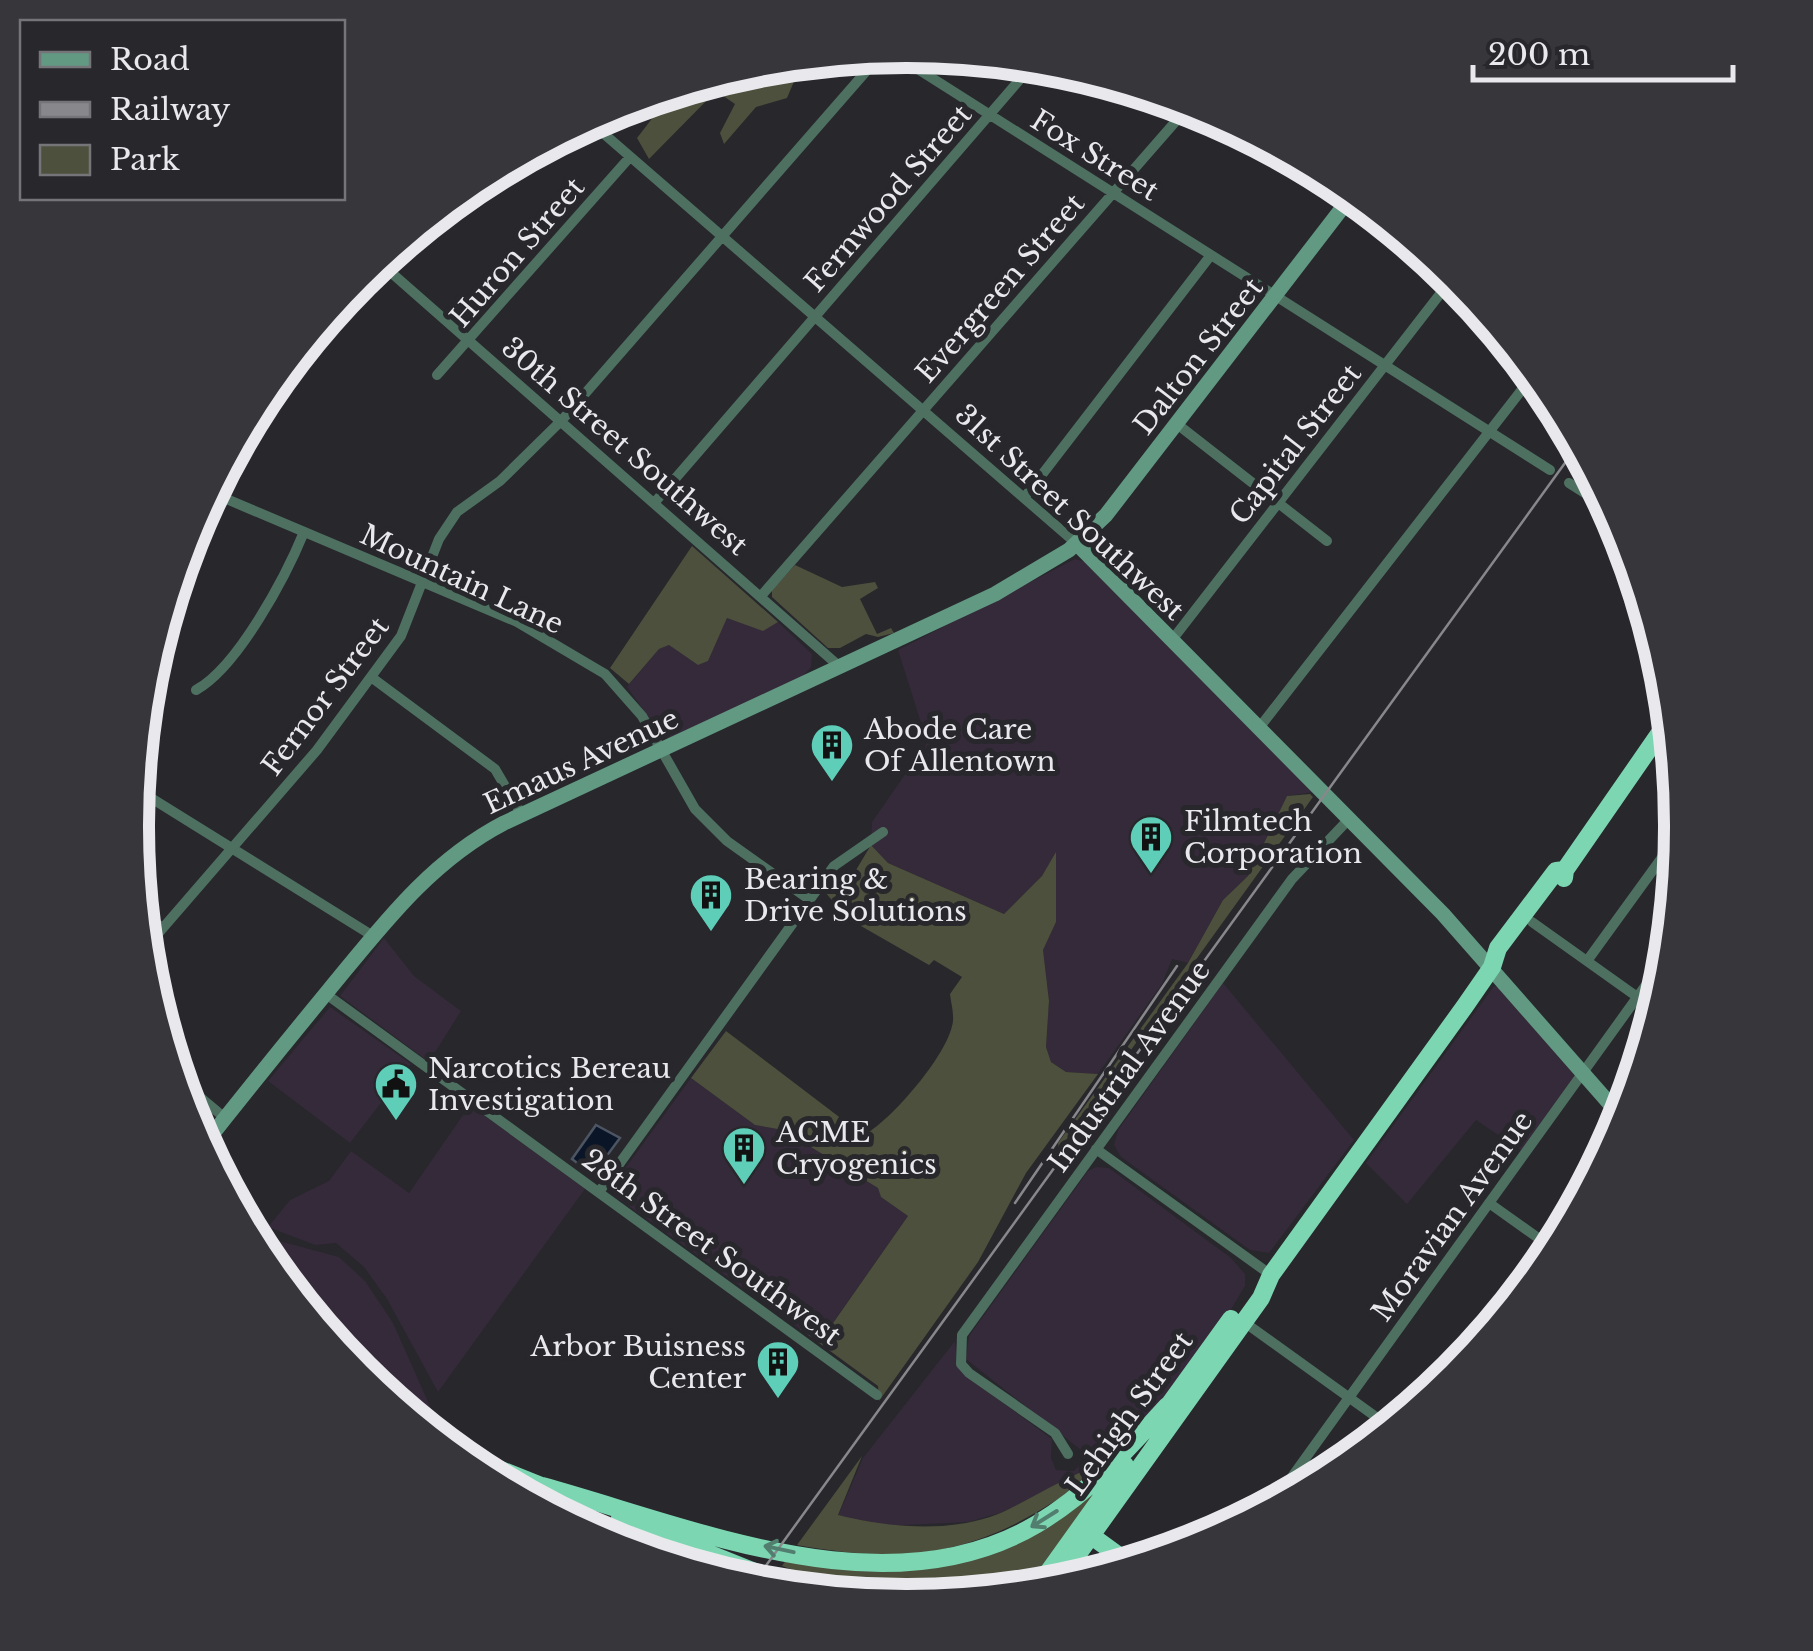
<svg xmlns="http://www.w3.org/2000/svg" width="1813" height="1651" font-family="'Libre Baskerville',serif">
<style>
.commercial{fill:#352a39}
.green{fill:#4d503c}
.water{fill:#0a1528;stroke:#4d5563;stroke-width:2.5}
.lines{fill:none;stroke-linecap:round;stroke-linejoin:round}
.street{stroke:#4e7061;stroke-width:10}
.secondary{stroke:#619982;stroke-width:15}
.highway{stroke:#7cd6b2;stroke-width:18}
.rail{stroke:#88888c;stroke-width:2.5}
.oneway{stroke:#527e6f}
.labels{text-anchor:middle;stroke-width:10;stroke-linejoin:round;paint-order:stroke}
.street-label{font-size:28px;fill:#e9e9ed;stroke:#27272c}
.poi-label{font-size:28px;fill:#e9e9ed;stroke:#27272c;text-anchor:start}
.rim{fill:none;stroke:#e9e9ed;stroke-width:12}
</style>
<rect width="100%" height="100%" fill="#27272c"/>
<path class="commercial" d="M 1075,559 L 1086,562 L 1313,792 L 1287,796 L 1248,876 L 1223,900 L 1188,963 L 1172,959 L 1162,984 L 1098,1074 L 1066,1072 L 1051,1062 L 1046,1047 L 1049,1001 L 1043,950 L 1056,922 L 1056,855 L 1042,876 L 1004,914 L 888,863 L 871,845 L 872,822 L 906,773 L 920,762 L 927,742 L 898,650 Z
M 727,618 L 763,630 L 778,622 L 812,654 L 811,667 L 802,677 L 670,738 L 663,737 L 627,687 L 659,649 L 669,645 L 698,665 L 708,661 Z
M 384,938 L 414,976 L 461,1011 L 429,1062 L 340,996 Z
M 1223,983 L 1354,1140 L 1269,1253 L 1250,1250 L 1121,1157 L 1114,1145 L 1118,1130 Z
M 1494,986 L 1499,987 L 1576,1077 L 1522,1151 L 1476,1120 L 1407,1204 L 1366,1163 Z
M 330,1007 L 411,1064 L 350,1143 L 268,1081 Z
M 691,1078 L 755,1125 L 783,1130 L 878,1188 L 881,1197 L 908,1216 L 823,1337 L 813,1329 L 800,1329 L 615,1196 L 618,1178 Z
M 470,1105 L 585,1189 L 438,1392 L 387,1299 L 364,1267 L 336,1243 L 315,1245 L 268,1227 L 290,1200 L 329,1181 L 351,1151 L 409,1193 Z
M 1096,1167 L 1109,1168 L 1231,1258 L 1245,1274 L 1245,1286 L 1230,1311 L 1164,1400 L 1110,1462 L 1000,1513 L 968,1522 L 882,1526 L 838,1516 L 863,1458 L 955,1341 L 957,1364 L 969,1378 L 1052,1439 L 1051,1458 L 1056,1470 L 1074,1471 L 1083,1461 L 1100,1455 L 1092,1448 L 1081,1450 L 966,1359 L 969,1336 L 1088,1171 Z
M 249,1233 L 339,1257 L 365,1281 L 393,1323 L 433,1413 L 427,1426 L 358,1373 L 261,1256 Z"/>
<path class="green" d="M 803,60 L 787,98 L 756,107 L 724,144 L 720,133 L 735,104 L 716,91 L 649,159 L 637,138 L 674,90 L 756,65 Z
M 692,546 L 778,622 L 763,631 L 727,618 L 708,661 L 698,665 L 669,645 L 659,649 L 629,684 L 610,668 Z
M 795,565 L 842,587 L 875,582 L 878,588 L 860,599 L 877,634 L 891,628 L 894,633 L 878,637 L 866,634 L 840,648 L 828,648 L 772,597 L 772,590 Z
M 1310,794 L 1313,797 L 1059,1150 L 1058,1143 L 1188,963 L 1223,900 L 1248,876 L 1287,796 Z
M 871,845 L 888,863 L 1004,914 L 1042,876 L 1056,852 L 1056,922 L 1043,950 L 1049,1001 L 1046,1047 L 1051,1062 L 1066,1072 L 1098,1074 L 1026,1173 L 978,1262 L 879,1401 L 878,1386 L 800,1329 L 813,1329 L 824,1336 L 908,1216 L 881,1197 L 878,1188 L 783,1130 L 755,1125 L 691,1078 L 726,1031 L 855,1129 L 869,1132 C 895,1115 945,1057 952,1026 C 955,1017 951,1003 950,994 L 962,977 L 934,960 L 929,965 L 847,918 L 825,892 L 832,881 L 853,875 Z
M 862,1456 L 838,1515 C 890,1528 955,1534 1005,1511 C 1039,1495 1074,1471 1110,1462 C 1001,1545 934,1570 797,1545 Z
M 1102,1482 L 1030,1589 L 906,1601 L 866,1597 L 782,1566 L 788,1557 L 883,1571 L 946,1563 Z"/>
<path class="water" d="M 596,1125 L 620,1138 L 597,1169 L 589,1172 L 572,1159 Z"/>
<g class="lines">
<path class="street" d="M 891,52 L 1550,470
M 588,120 L 1077,544
M 1244,131 L 1350,198
M 378,261 L 840,667
M 338,302 L 378,261
M 437,375 L 630,157
M 1177,424 L 1327,541
M 1569,483 L 1613,511
M 210,492 L 517,622 L 605,674 L 642,716 L 695,809 L 727,841 L 810,900
M 1024,498 L 1211,255
M 655,502 L 1034,63
M 761,596 L 1190,105
M 1172,640 L 1454,276
M 371,677 L 495,769 L 522,815
M 196,690 C 238,667 286,576 304,532
M 1259,728 L 1534,374
M 135,788 L 373,936
M 140,913 L 163,928
M 1532,922 L 1657,1011
M 143,951 L 317,750 L 401,636 L 439,539 L 457,512 L 500,481 L 562,420 L 883,52
M 1587,961 L 1682,830
M 326,994 L 877,1395
M 176,1077 L 225,1118
M 1096,1149 L 1271,1275
M 599,1192 L 834,866 L 883,832
M 1489,1203 L 1555,1250
M 1244,1322 L 1390,1427
M 1068,1454 L 1055,1433 L 969,1373 L 961,1364 L 962,1335 L 1292,879 L 1349,819
M 1271,1506 L 1669,953
M 1151,1551 L 1157,1556"/>
<path class="secondary" d="M 1077,544 L 1443,914 L 1624,1120
M 203,1146 C 244,1094 286,1042 328,991 C 381,927 429,862 504,823 L 995,594 L 1069,550 L 1106,515 L 1353,194"/>
<path class="highway" d="M 1564,878 L 1565,870 L 1671,717
M 1161,1416 L 1231,1319
M 453,1451 L 549,1489
M 542,1486 C 695,1528 887,1613 1037,1524 C 1089,1493 1127,1450 1167,1406
M 620,1518 L 800,1590
M 1082,1529 L 1130,1564
M 1055,1586 L 1261,1298 L 1271,1275 L 1465,1006 L 1492,967 L 1498,948 L 1556,871 L 1565,870
M 1037,1588 L 1125,1465"/>
<path class="rail" d="M 1015,1203 L 1177,966
M 752,1585 L 1578,445"/>
</g>
<defs><path id="oneway-shaft" d="M-6 0H5M1.5-3L5.5 0L1.5 3" fill="none" stroke-width="1.6" stroke-linecap="round" stroke-linejoin="round" transform="scale(2.5)"/></defs>
<g class="oneway">
<use href="#oneway-shaft" transform="translate(1044 1519) rotate(148)"/>
<use href="#oneway-shaft" transform="translate(779 1549) rotate(-168)"/>
</g>
<defs>
<g id="building-pin" transform="scale(2.25)"><path d="M0 17L-7.5 6A9.5 9.5 0 1 1 7.5 6Z" fill="#5eceb8" stroke="#27272c"/><path d="M-4-6H4V6H1V3H-1V6H-4ZM-2.5-4.3h1.7v1.8h-1.7ZM.8-4.3h1.7v1.8H.8ZM-2.5-1h1.7V.8h-1.7ZM.8-1h1.7V.8H.8Z" fill="#111"/></g>
<g id="civic-pin" transform="scale(2.25)"><path d="M0 17L-7.5 6A9.5 9.5 0 1 1 7.5 6Z" fill="#5eceb8" stroke="#27272c"/><path d="M-.6-6.5H3V-4.5H.6V-3L4-1V1h2V6H-6V1h2V-1L-.6-3ZM-1.2 2.5V6h2.4V2.5Z" fill="#111"/></g>
</defs>
<g fill-rule="evenodd">
<use href="#building-pin" x="832" y="745"/>
<use href="#building-pin" x="1151" y="837"/>
<use href="#building-pin" x="711" y="895"/>
<use href="#civic-pin" x="396" y="1084"/>
<use href="#building-pin" x="744" y="1148"/>
<use href="#building-pin" x="778" y="1362"/>
</g>
<g class="labels">
<g class="street-label">
<text transform="translate(1095 155) rotate(32)" y="10">Fox Street</text>
<text transform="translate(888 198) rotate(-49)" y="10">Fernwood Street</text>
<text transform="translate(517 252) rotate(-49)" y="10">Huron Street</text>
<text transform="translate(1000 288) rotate(-49)" y="10">Evergreen Street</text>
<text transform="translate(1198 356) rotate(-52)" y="10">Dalton Street</text>
<text transform="translate(1295 444) rotate(-52)" y="10">Capital Street</text>
<text transform="translate(625 446) rotate(41)" y="10">30th Street Southwest</text>
<text transform="translate(1070 512) rotate(43)" y="10">31st Street Southwest</text>
<text transform="translate(462 579) rotate(25)" y="10">Mountain Lane</text>
<text transform="translate(325 696) rotate(-53)" y="10">Fernor Street</text>
<text transform="translate(581 761) rotate(-25)" y="10">Emaus Avenue</text>
<text transform="translate(1129 1066) rotate(-54)" y="10">Industrial Avenue</text>
<text transform="translate(1452 1216) rotate(-54)" y="10">Moravian Avenue</text>
<text transform="translate(712 1247) rotate(36)" y="10">28th Street Southwest</text>
<text transform="translate(1129 1413) rotate(-54)" y="10">Lehigh Street</text>
</g>
<g class="poi-label">
<text x="864" y="739">Abode Care<tspan x="864" dy="32">Of Allentown</tspan></text>
<text x="1184" y="831">Filmtech<tspan x="1184" dy="32">Corporation</tspan></text>
<text x="744" y="889">Bearing &amp;<tspan x="744" dy="32">Drive Solutions</tspan></text>
<text x="428" y="1078">Narcotics Bereau<tspan x="428" dy="32">Investigation</tspan></text>
<text x="776" y="1142">ACME<tspan x="776" dy="32">Cryogenics</tspan></text>
<text x="746" y="1356" text-anchor="end">Arbor Buisness<tspan x="746" dy="32">Center</tspan></text>
</g>
</g>
<path d="M0 0H1813V1651H0ZM906 68H907A757 757 0 0 1 1664 825V827A757 757 0 0 1 907 1584H906A757 757 0 0 1 149 827V825A757 757 0 0 1 906 68Z" fill="#37373b" fill-rule="evenodd"/>
<path class="rim" d="M906 68H907A757 757 0 0 1 1664 825V827A757 757 0 0 1 907 1584H906A757 757 0 0 1 149 827V825A757 757 0 0 1 906 68Z"/>
<rect x="20" y="20" width="325" height="180" fill="#27272c" stroke="#757579" stroke-width="2.5"/>
<rect x="40" y="52" width="50" height="15" fill="#619982" stroke="#757579" stroke-width="2.5"/>
<text x="110" y="70" font-size="30" fill="#e9e9ed">Road</text>
<rect x="40" y="102" width="50" height="15" fill="#88888c" stroke="#757579" stroke-width="2.5"/>
<text x="110" y="120" font-size="30" fill="#e9e9ed">Railway</text>
<rect x="40" y="145" width="50" height="30" fill="#4d503c" stroke="#757579" stroke-width="2.5"/>
<text x="110" y="170" font-size="30" fill="#e9e9ed">Park</text>
<path d="M1473 65v15h260v-15" fill="none" stroke="#e9e9ed" stroke-width="5"/>
<text x="1488" y="65" font-size="30" fill="#e9e9ed" stroke="#27272c" stroke-width="8" paint-order="stroke">200 m</text>
</svg>
